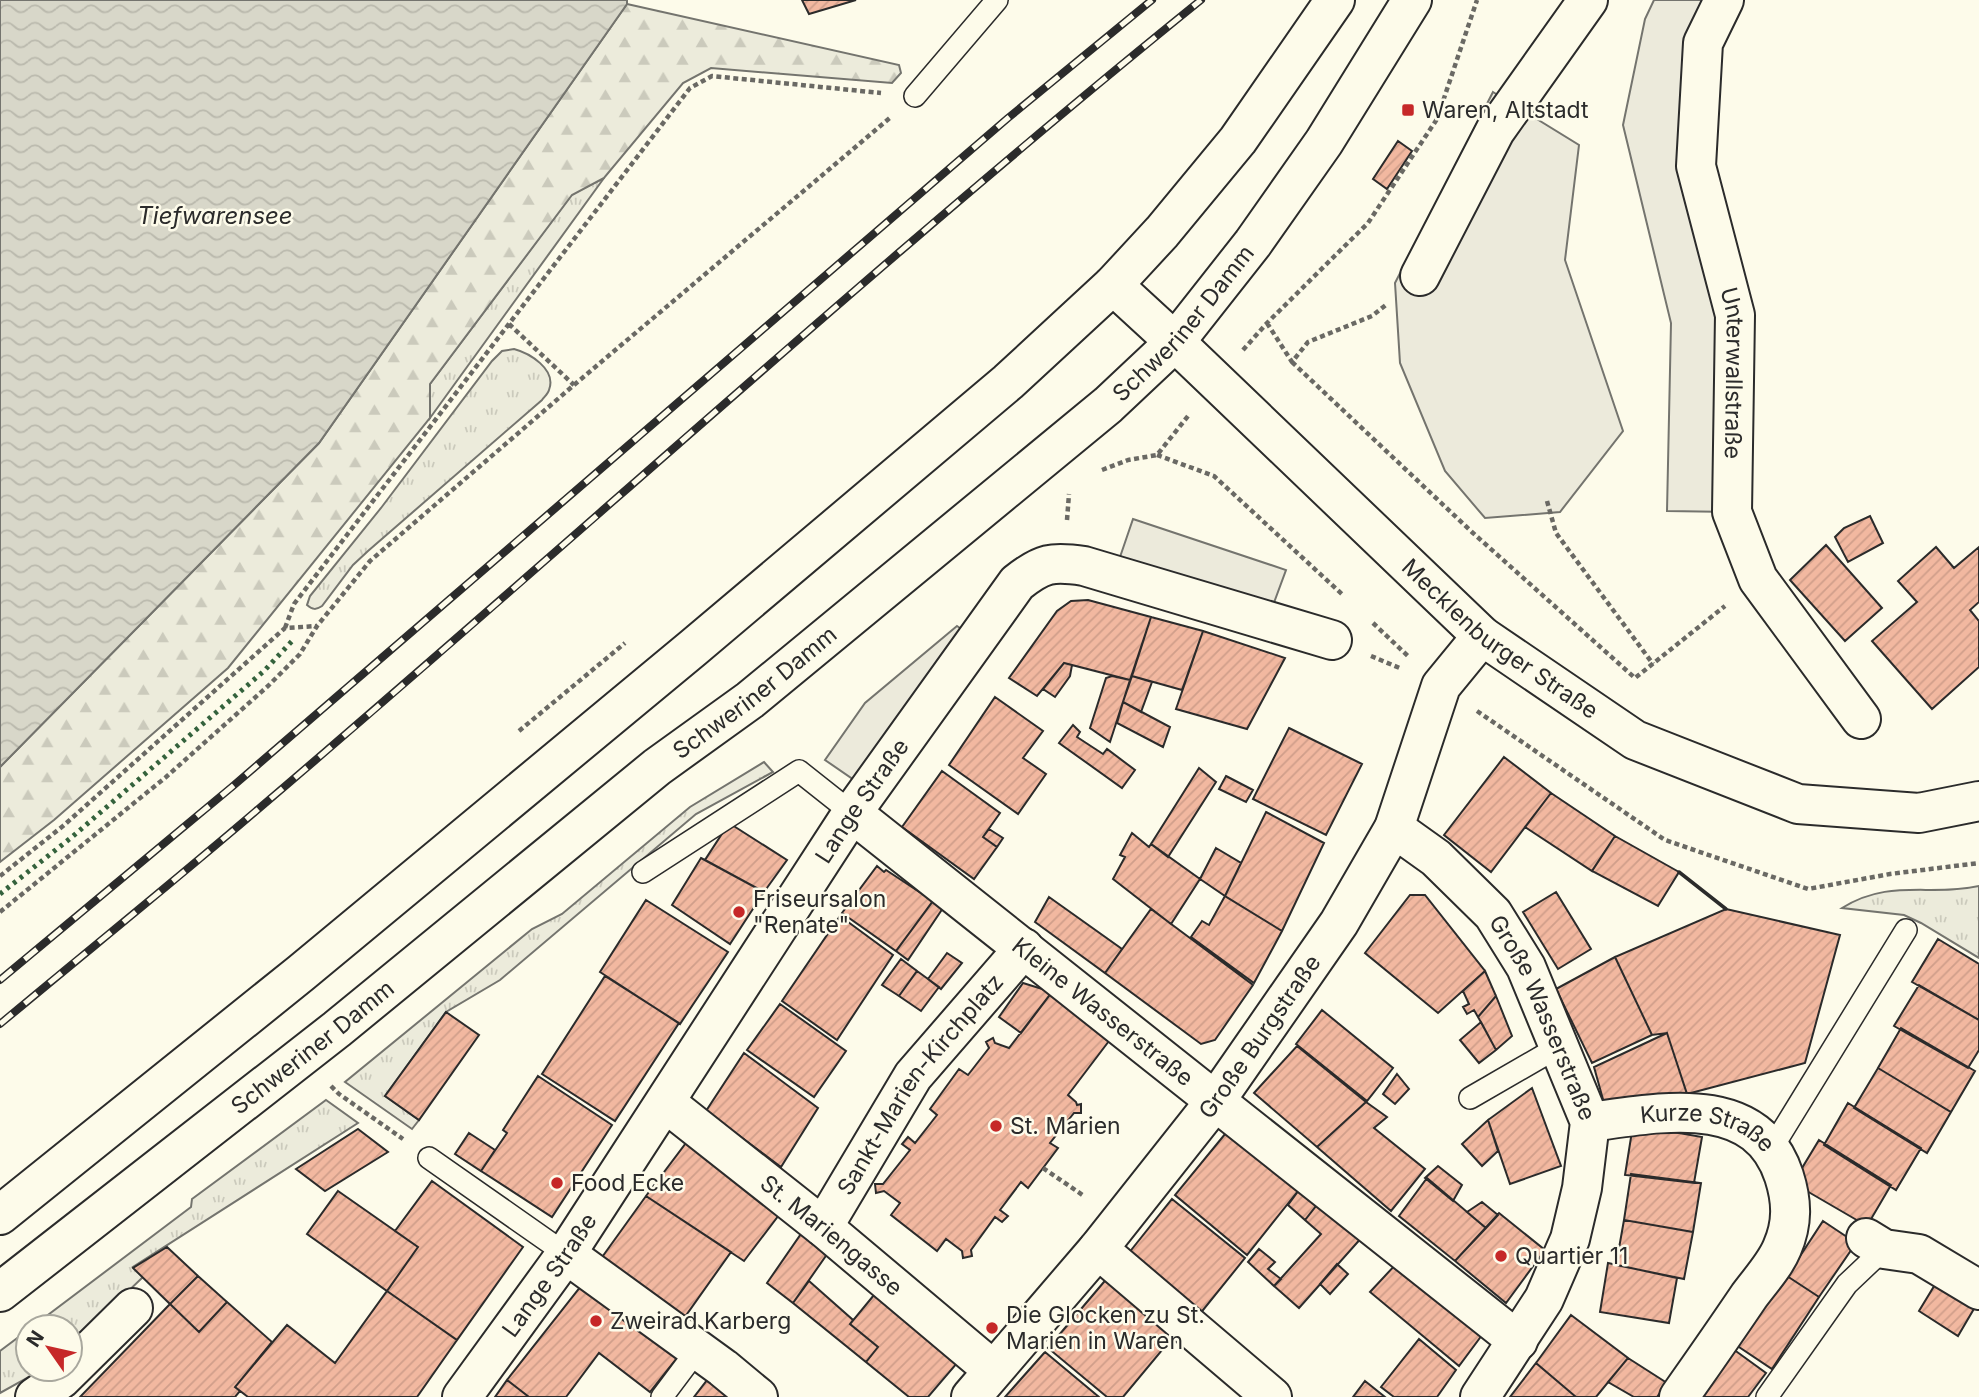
<svg xmlns="http://www.w3.org/2000/svg" width="1979" height="1397" font-family="Inter,sans-serif">
<style>
.grass{fill:url(#grass-tufts);stroke:#74746e;stroke-width:2}
.forest{fill:url(#forest-firs);stroke:#74746e;stroke-width:2}
.parking{fill:#eceadb;stroke:#74746e;stroke-width:2}
.water{fill:url(#water-waves);stroke:#74746e;stroke-width:2}
.building{fill:url(#building-hatch);stroke:#2b2b2b;stroke-width:2}
.lines{fill:none;stroke-linecap:round;stroke-linejoin:round}
.lane-casing{stroke:#2b2b2b;stroke-width:24}
.street-casing{stroke:#2b2b2b;stroke-width:42}
.primary-casing{stroke:#2b2b2b;stroke-width:42}
.path{stroke:#6a6964;stroke-width:4.5;stroke-dasharray:5 3.5;stroke-linecap:butt}
.lane{stroke:#fdfbea;stroke-width:21}
.street{stroke:#fdfbea;stroke-width:38}
.primary{stroke:#fdfbea;stroke-width:38}
.rail-casing{stroke:#2b2b2b;stroke-width:8}
.rail{stroke:#fdfbea;stroke-width:5;stroke-dasharray:16;stroke-linecap:butt}
.hedge{stroke:#34623c;stroke-width:5;stroke-dasharray:3.5 5;stroke-linecap:butt}
.wall{stroke:#2b2b2b;stroke-width:3.5}
.poi-dot{fill:#c62828;stroke:#fdfbea;stroke-width:2.5}
.labels{text-anchor:middle;stroke-width:5;stroke-linejoin:round;paint-order:stroke}
.poi-label{font-size:23px;fill:#2b2b2b;stroke:#fdfbea;text-anchor:start}
.street-label{font-size:23px;fill:#2b2b2b;stroke:#fdfbea}
.water-label{font-size:24px;font-style:italic;fill:#2b2b2b;stroke:#fdfbea}
</style>
<defs>
<pattern id="grass-tufts" width="24" height="20" patternUnits="userSpaceOnUse" patternTransform="scale(1.75)"><rect width="24" height="20" fill="#ecebdb"/><path d="M3 7l-1-3M5 7V3M7 7l1-3M15 17l-1-3M17 17v-4M19 17l1-3" fill="none" stroke="#cbcabc"/></pattern>
<pattern id="forest-firs" width="22" height="20" patternUnits="userSpaceOnUse" patternTransform="scale(1.75)"><rect width="22" height="20" fill="#ecebdb"/><path d="M5 1l3.5 6h-7zM16 11l3.5 6h-7z" fill="#cbcabc"/></pattern>
<pattern id="water-waves" width="16" height="10" patternUnits="userSpaceOnUse" patternTransform="scale(1.75)"><rect width="16" height="10" fill="#d8d7c9"/><path d="M0 5q4-4 8 0t8 0" fill="none" stroke="#bab9ad"/></pattern>
<pattern id="building-hatch" width="6" height="6" patternUnits="userSpaceOnUse" patternTransform="scale(1.75)"><rect width="6" height="6" fill="#f2b8a0"/><path d="M-1 1l2-2M0 6l6-6M5 7l2-2" fill="none" stroke="#d09e8a"/></pattern>
</defs>
<rect width="100%" height="100%" fill="#fdfbea"/>
<path class="grass" d="M 604,178 L 430,418 L 430,384 L 572,194 Z
M 514,349 C 529,353 557,369 549,390 C 548,394 544,397 542,400 L 368,551 L 353,565 L 322,606 C 316,610 313,610 307,605 L 310,596 L 381,508 L 492,361 L 502,351 Z
M 764,762 L 773,772 L 696,814 L 500,980 L 446,1012 L 385,1096 L 419,1120 L 412,1129 L 345,1082 L 532,929 L 562,914 L 690,807 Z
M 1979,886 L 1979,958 L 1921,923 L 1904,915 L 1842,908 C 1890,878 1929,897 1979,886 Z
M 326,1100 L 358,1123 L 133,1267 L 143,1277 L 70,1347 L 70,1327 L 32,1327 L 191,1207 L 192,1199 Z
M 28,1330 L 28,1369 L 43,1369 L 0,1393 L 0,1351 Z"/>
<path class="forest" d="M 627,4 L 899,65 L 901,73 L 892,83 L 711,68 L 683,83 L 604,178 L 572,195 L 430,384 L 430,418 L 228,668 L 54,820 L 0,862 L 0,767 L 319,443 Z"/>
<path class="parking" d="M 1654,0 L 1724,0 L 1696,166 L 1735,315 L 1732,512 L 1667,511 L 1671,323 L 1623,125 L 1645,19 Z
M 1493,92 L 1579,145 L 1565,260 L 1623,431 L 1560,512 L 1485,518 L 1445,471 L 1400,363 L 1395,283 Z
M 1133,519 L 1286,570 L 1272,608 L 1120,557 Z
M 957,626 L 967,633 L 860,784 L 825,760 L 865,703 Z"/>
<path class="water" d="M 0,0 L 627,0 L 627,4 L 319,443 L 0,767 Z"/>
<path class="building" d="M 802,0 L 856,0 L 809,14 Z
M 1398,141 L 1412,151 L 1387,189 L 1373,179 Z
M 1870,516 L 1883,543 L 1848,562 L 1835,537 L 1844,528 Z
M 1826,545 L 1882,608 L 1845,641 L 1790,580 Z
M 1936,547 L 1954,568 L 1979,547 L 1979,602 L 1970,610 L 1979,621 L 1979,667 L 1932,709 L 1872,641 L 1917,602 L 1898,581 Z
M 1088,600 L 1151,617 L 1130,680 L 1064,663 L 1037,696 L 1009,678 L 1057,611 L 1071,601 Z
M 1151,617 L 1203,631 L 1182,690 L 1132,676 Z
M 1203,631 L 1285,658 L 1247,729 L 1176,709 Z
M 1064,663 L 1072,665 L 1070,676 L 1055,697 L 1043,689 Z
M 1112,676 L 1130,680 L 1110,742 L 1090,728 L 1106,678 Z
M 1132,676 L 1152,682 L 1141,712 L 1123,702 Z
M 995,697 L 1043,731 L 1023,758 L 1046,774 L 1018,814 L 949,765 Z
M 1123,702 L 1170,727 L 1163,747 L 1117,723 Z
M 1073,725 L 1080,732 L 1077,737 L 1103,754 L 1107,749 L 1135,770 L 1122,788 L 1059,743 Z
M 1289,728 L 1362,764 L 1326,835 L 1253,799 Z
M 1504,757 L 1551,793 L 1491,872 L 1444,835 Z
M 1199,768 L 1216,782 L 1168,857 L 1151,844 Z
M 942,771 L 1000,813 L 983,837 L 997,847 L 974,879 L 902,827 Z
M 1226,776 L 1253,790 L 1246,802 L 1219,789 Z
M 1551,793 L 1615,836 L 1592,871 L 1525,827 Z
M 1266,812 L 1324,843 L 1282,931 L 1225,896 Z
M 729,823 L 787,860 L 764,892 L 705,860 Z
M 989,829 L 1003,838 L 997,847 L 983,837 Z
M 1132,833 L 1149,847 L 1151,844 L 1200,879 L 1171,924 L 1113,879 L 1125,857 L 1120,855 Z
M 1615,836 L 1679,872 L 1658,906 L 1592,871 Z
M 1216,848 L 1241,863 L 1225,896 L 1200,879 Z
M 701,858 L 764,892 L 730,944 L 672,905 Z
M 877,866 L 884,872 L 886,870 L 933,901 L 896,951 L 842,913 Z
M 1556,892 L 1591,949 L 1558,969 L 1523,912 Z
M 1410,895 L 1425,895 L 1485,971 L 1438,1013 L 1365,953 Z
M 1225,896 L 1282,931 L 1254,983 L 1191,937 L 1202,921 L 1209,925 Z
M 1049,897 L 1122,949 L 1105,973 L 1035,922 Z
M 646,900 L 728,952 L 680,1024 L 600,972 Z
M 933,901 L 943,908 L 908,960 L 896,951 Z
M 1151,909 L 1253,985 L 1215,1040 L 1201,1044 L 1105,973 Z
M 1726,909 L 1840,935 L 1805,1063 L 1687,1094 L 1667,1033 L 1652,1035 L 1615,957 Z
M 840,916 L 893,955 L 837,1040 L 782,1001 Z
M 1938,939 L 1979,964 L 1979,1020 L 1912,982 Z
M 947,953 L 962,963 L 941,989 L 928,979 Z
M 1615,957 L 1652,1035 L 1592,1063 L 1556,989 Z
M 901,959 L 917,971 L 899,996 L 882,985 Z
M 917,971 L 939,987 L 921,1011 L 899,996 Z
M 1485,971 L 1496,996 L 1478,1017 L 1474,1010 L 1467,1014 L 1463,1007 L 1469,1004 L 1463,991 Z
M 605,976 L 679,1023 L 615,1121 L 542,1074 Z
M 1023,983 L 1052,992 L 1021,1033 L 999,1017 Z
M 1919,985 L 1979,1020 L 1979,1050 L 1968,1068 L 1894,1026 Z
M 1052,992 L 1112,1037 L 1068,1095 L 1076,1102 L 1077,1105 L 1081,1104 L 1081,1113 L 1074,1113 L 1050,1143 L 1058,1148 L 1028,1188 L 1021,1182 L 1000,1210 L 1008,1216 L 1002,1222 L 995,1217 L 971,1250 L 972,1256 L 963,1258 L 962,1251 L 946,1239 L 937,1251 L 891,1215 L 900,1203 L 884,1191 L 876,1193 L 875,1184 L 883,1184 L 910,1150 L 902,1144 L 908,1137 L 915,1143 L 937,1115 L 930,1109 L 959,1069 L 968,1075 L 989,1048 L 986,1042 L 993,1038 L 995,1043 L 1009,1048 Z
M 1496,996 L 1512,1036 L 1496,1050 L 1478,1017 Z
M 780,1004 L 846,1051 L 814,1097 L 747,1050 Z
M 1322,1010 L 1393,1068 L 1367,1101 L 1296,1044 Z
M 446,1012 L 479,1035 L 419,1120 L 385,1096 Z
M 1481,1022 L 1496,1050 L 1479,1063 L 1460,1040 Z
M 1901,1028 L 1975,1071 L 1951,1112 L 1878,1068 Z
M 1667,1033 L 1687,1094 L 1604,1103 L 1594,1067 Z
M 1297,1046 L 1366,1102 L 1317,1147 L 1254,1093 Z
M 744,1053 L 818,1108 L 781,1167 L 706,1111 Z
M 1878,1068 L 1951,1112 L 1927,1153 L 1854,1108 Z
M 1397,1074 L 1409,1089 L 1395,1104 L 1383,1094 Z
M 538,1076 L 612,1125 L 552,1217 L 481,1171 L 507,1133 L 503,1130 Z
M 1532,1088 L 1561,1166 L 1510,1184 L 1488,1120 Z
M 1366,1102 L 1387,1117 L 1374,1128 L 1425,1169 L 1391,1211 L 1317,1147 Z
M 1848,1103 L 1921,1148 L 1896,1190 L 1824,1145 Z
M 1488,1120 L 1498,1151 L 1482,1166 L 1462,1144 Z
M 1633,1125 L 1702,1137 L 1694,1183 L 1625,1175 Z
M 1230,1128 L 1302,1186 L 1247,1255 L 1175,1195 Z
M 358,1129 L 388,1152 L 325,1191 L 296,1169 Z
M 469,1133 L 495,1150 L 481,1171 L 455,1154 Z
M 689,1139 L 782,1211 L 744,1261 L 646,1196 Z
M 1819,1140 L 1891,1185 L 1867,1226 L 1793,1183 Z
M 1438,1166 L 1462,1185 L 1453,1201 L 1425,1178 Z
M 1631,1174 L 1701,1183 L 1693,1232 L 1624,1220 Z
M 1427,1178 L 1486,1228 L 1455,1261 L 1399,1216 Z
M 432,1181 L 523,1247 L 457,1340 L 387,1291 L 418,1247 L 395,1231 Z
M 1302,1186 L 1320,1201 L 1305,1220 L 1288,1205 Z
M 338,1191 L 418,1247 L 387,1291 L 307,1234 Z
M 646,1196 L 731,1252 L 682,1321 L 600,1260 Z
M 1172,1199 L 1245,1258 L 1195,1320 L 1124,1259 Z
M 1320,1201 L 1363,1236 L 1299,1308 L 1274,1286 L 1321,1234 L 1305,1220 Z
M 1482,1202 L 1498,1215 L 1486,1228 L 1467,1212 Z
M 1499,1213 L 1545,1250 L 1506,1303 L 1455,1261 Z
M 1624,1220 L 1693,1232 L 1684,1279 L 1616,1265 Z
M 1823,1221 L 1856,1243 L 1819,1297 L 1787,1276 Z
M 803,1231 L 830,1250 L 793,1303 L 767,1283 Z
M 167,1247 L 198,1276 L 170,1304 L 133,1268 Z
M 1259,1249 L 1275,1262 L 1268,1269 L 1281,1279 L 1274,1286 L 1248,1262 Z
M 1397,1263 L 1485,1331 L 1459,1366 L 1370,1292 Z
M 1608,1263 L 1677,1278 L 1669,1323 L 1600,1312 Z
M 1337,1264 L 1348,1274 L 1330,1294 L 1320,1284 Z
M 198,1276 L 227,1302 L 199,1332 L 170,1304 Z
M 1109,1276 L 1178,1331 L 1123,1397 L 1107,1397 L 1048,1348 Z
M 1787,1276 L 1819,1297 L 1772,1369 L 1736,1345 Z
M 585,1281 L 680,1354 L 650,1392 L 599,1353 L 566,1397 L 529,1397 L 507,1380 Z
M 809,1281 L 853,1320 L 850,1324 L 878,1347 L 866,1362 L 793,1303 Z
M 1936,1283 L 1975,1307 L 1958,1336 L 1919,1311 Z
M 387,1291 L 457,1340 L 417,1397 L 248,1397 L 235,1387 L 287,1325 L 335,1363 Z
M 874,1295 L 958,1362 L 928,1397 L 909,1397 L 866,1362 L 878,1347 L 850,1324 Z
M 227,1302 L 272,1342 L 235,1387 L 240,1391 L 235,1397 L 80,1397 L 170,1304 L 199,1332 Z
M 1571,1315 L 1628,1358 L 1596,1397 L 1576,1397 L 1536,1363 Z
M 1419,1339 L 1456,1370 L 1437,1397 L 1394,1397 L 1381,1387 Z
M 1733,1349 L 1766,1373 L 1748,1397 L 1698,1397 Z
M 1045,1352 L 1099,1397 L 1005,1397 Z
M 1628,1358 L 1667,1383 L 1657,1397 L 1634,1397 L 1608,1382 Z
M 1536,1363 L 1576,1397 L 1510,1397 Z
M 711,1375 L 740,1397 L 694,1397 Z
M 507,1380 L 529,1397 L 495,1397 Z
M 1365,1381 L 1385,1397 L 1353,1397 Z"/>
<g class="lines">
<g class="lane-casing">
<path id="lane" d="M 915,96 L 997,0
M 643,872 L 799,771 L 852,813
M 1470,1098 L 1560,1046
M 1772,1148 L 1906,930
M 429,1158 L 566,1254
M 662,1397 L 698,1349
M 1767,1397 L 1847,1284 L 1884,1249"/>
</g>
<g class="street-casing">
<g id="street">
<path id="s1" d="M 1724,0 L 1703,43 L 1696,166 L 1735,315 L 1732,512 L 1758,579 L 1861,719"/>
<path d="M 1420,276 L 1495,131 L 1588,0"/>
<path id="s2" d="M 1175,342 L 1482,636 L 1635,740 L 1798,804 L 1919,813 L 1979,801"/>
<path id="s3" d="M 852,813 L 1518,1341"/>
<path id="s4" d="M 1394,828 L 1436,858 L 1493,914 L 1526,967 L 1590,1122 L 1582,1188 L 1570,1239 L 1544,1299 L 1480,1397"/>
<path id="s5" d="M 666,1103 L 823,1227 L 993,1370"/>
<path id="s6" d="M 1590,1122 C 1658,1113 1756,1091 1784,1176 C 1792,1201 1793,1223 1782,1248 C 1775,1265 1760,1281 1749,1296 C 1726,1330 1703,1363 1679,1397"/>
<path id="s7" d="M 823,1227 L 913,1076 L 1024,948"/>
<path d="M 1866,1238 L 1884,1249 L 1919,1254 L 1979,1290"/>
<path d="M 1098,1249 L 1272,1397"/>
<path d="M 566,1254 L 723,1368 L 758,1397"/>
<path d="M 35,1397 L 61,1379 L 133,1308"/>
<path id="s8" d="M 462,1397 L 566,1254 L 852,813 L 1017,583 C 1042,563 1052,561 1084,566 L 1332,640"/>
<path id="s9" d="M 971,1397 L 1098,1249 L 1216,1100 L 1339,923 L 1394,828 L 1441,686 L 1482,636"/>
</g>
</g>
<g class="primary-casing">
<g id="primary">
<path d="M 1113,285 L 1175,342"/>
<path d="M 0,1215 L 301,973 L 693,648 L 1008,382 L 1113,285 L 1162,232 L 1238,140 L 1335,0"/>
<path id="s10" d="M 0,1292 L 337,1029 L 657,767 L 750,700 L 1108,405 L 1175,342 L 1253,243 L 1324,142 L 1412,0"/>
</g>
</g>
<path class="path" d="M 1267,323 L 1292,362 L 1308,342 L 1372,316 L 1387,304
M 509,324 L 574,385
M 1243,350 L 1267,323 L 1368,223 L 1437,119 L 1477,0
M 1292,362 L 1473,533 L 1635,678 L 1725,606
M 1157,455 L 1214,476 L 1344,596
M 1102,470 L 1128,460 L 1157,455 L 1188,416
M 1547,501 L 1556,533 L 1653,664
M 1067,520 L 1069,494
M 1373,623 L 1410,658
M 285,628 L 294,604 L 690,88 L 712,76 L 881,93
M 1371,656 L 1402,669
M 1477,711 L 1665,840 L 1808,889 L 1890,874 L 1979,863
M 519,731 L 625,643
M 0,876 L 63,826 L 285,628 L 317,626
M 0,912 L 166,777 L 268,686 L 300,654 L 317,626 L 370,561 L 574,385 L 891,117
M 331,1086 L 339,1094 L 403,1139
M 1043,1168 L 1084,1196"/>
<use href="#lane" class="lane"/>
<use href="#street" class="street"/>
<use href="#primary" class="primary"/>
<g class="rail-casing">
<path id="rail" d="M 0,980 L 233,786 L 1008,118 L 1152,0
M 0,1024 C 85,953 172,883 256,811 C 572,542 878,261 1201,0"/>
</g>
<use href="#rail" class="rail"/>
<path class="hedge" d="M 0,894 L 72,837 L 264,671 L 293,640"/>
<path class="wall" d="M 1679,872 L 1726,909"/>
</g>
<g class="poi-dot">
<rect x="1401" y="103" width="14" height="14" rx="3.5"/>
<circle cx="739" cy="912" r="7"/>
<circle cx="996" cy="1126" r="7"/>
<circle cx="557" cy="1183" r="7"/>
<circle cx="1501" cy="1256" r="7"/>
<circle cx="596" cy="1321" r="7"/>
<circle cx="992" cy="1328" r="7"/>
</g>
<g class="labels">
<g class="poi-label">
<text x="1422" y="118">Waren, Altstadt</text>
<text x="753" y="907">Friseursalon<tspan x="753" dy="26">"Renate"</tspan></text>
<text x="1010" y="1134">St. Marien</text>
<text x="571" y="1191">Food Ecke</text>
<text x="1515" y="1264">Quartier 11</text>
<text x="1006" y="1323">Die Glocken zu St.<tspan x="1006" dy="26">Marien in Waren</tspan></text>
<text x="610" y="1329">Zweirad Karberg</text>
</g>
<g class="street-label">
<text dy="8" stroke="none"><textPath href="#s10" startOffset="1531">Schweriner Damm</textPath></text>
<text dy="8" stroke="none"><textPath href="#s1" startOffset="383">Unterwallstraße</textPath></text>
<text dy="8" stroke="none"><textPath href="#s2" startOffset="441">Mecklenburger Straße</textPath></text>
<text dy="8" stroke="none"><textPath href="#s10" startOffset="964">Schweriner Damm</textPath></text>
<text dy="8" stroke="none"><textPath href="#s8" startOffset="718">Lange Straße</textPath></text>
<text dy="8" stroke="none"><textPath href="#s3" startOffset="320">Kleine Wasserstraße</textPath></text>
<text dy="8" stroke="none"><textPath href="#s4" startOffset="247">Große Wasserstraße</textPath></text>
<text dy="8" stroke="none"><textPath href="#s9" startOffset="462">Große Burgstraße</textPath></text>
<text dy="8" stroke="none"><textPath href="#s10" startOffset="397">Schweriner Damm</textPath></text>
<text dy="8" stroke="none"><textPath href="#s7" startOffset="173">Sankt-Marien-Kirchplatz</textPath></text>
<text dy="8" stroke="none"><textPath href="#s6" startOffset="121">Kurze Straße</textPath></text>
<text dy="8" stroke="none"><textPath href="#s5" startOffset="212">St. Mariengasse</textPath></text>
<text dy="8" stroke="none"><textPath href="#s8" startOffset="150">Lange Straße</textPath></text>
</g>
<g class="water-label">
<text x="215" y="224">Tiefwarensee</text>
</g>
</g>
<g transform="translate(49 1348) rotate(304)"><circle r="33" fill="#fdfbea" stroke="#a9a89e" stroke-width="2"/>
<path d="M0-5L12 26L0 18L-12 26Z" fill="#c62828"/>
<text y="-10" font-size="19" font-weight="bold" text-anchor="middle" fill="#2b2b2b">N</text>
</g>
</svg>
